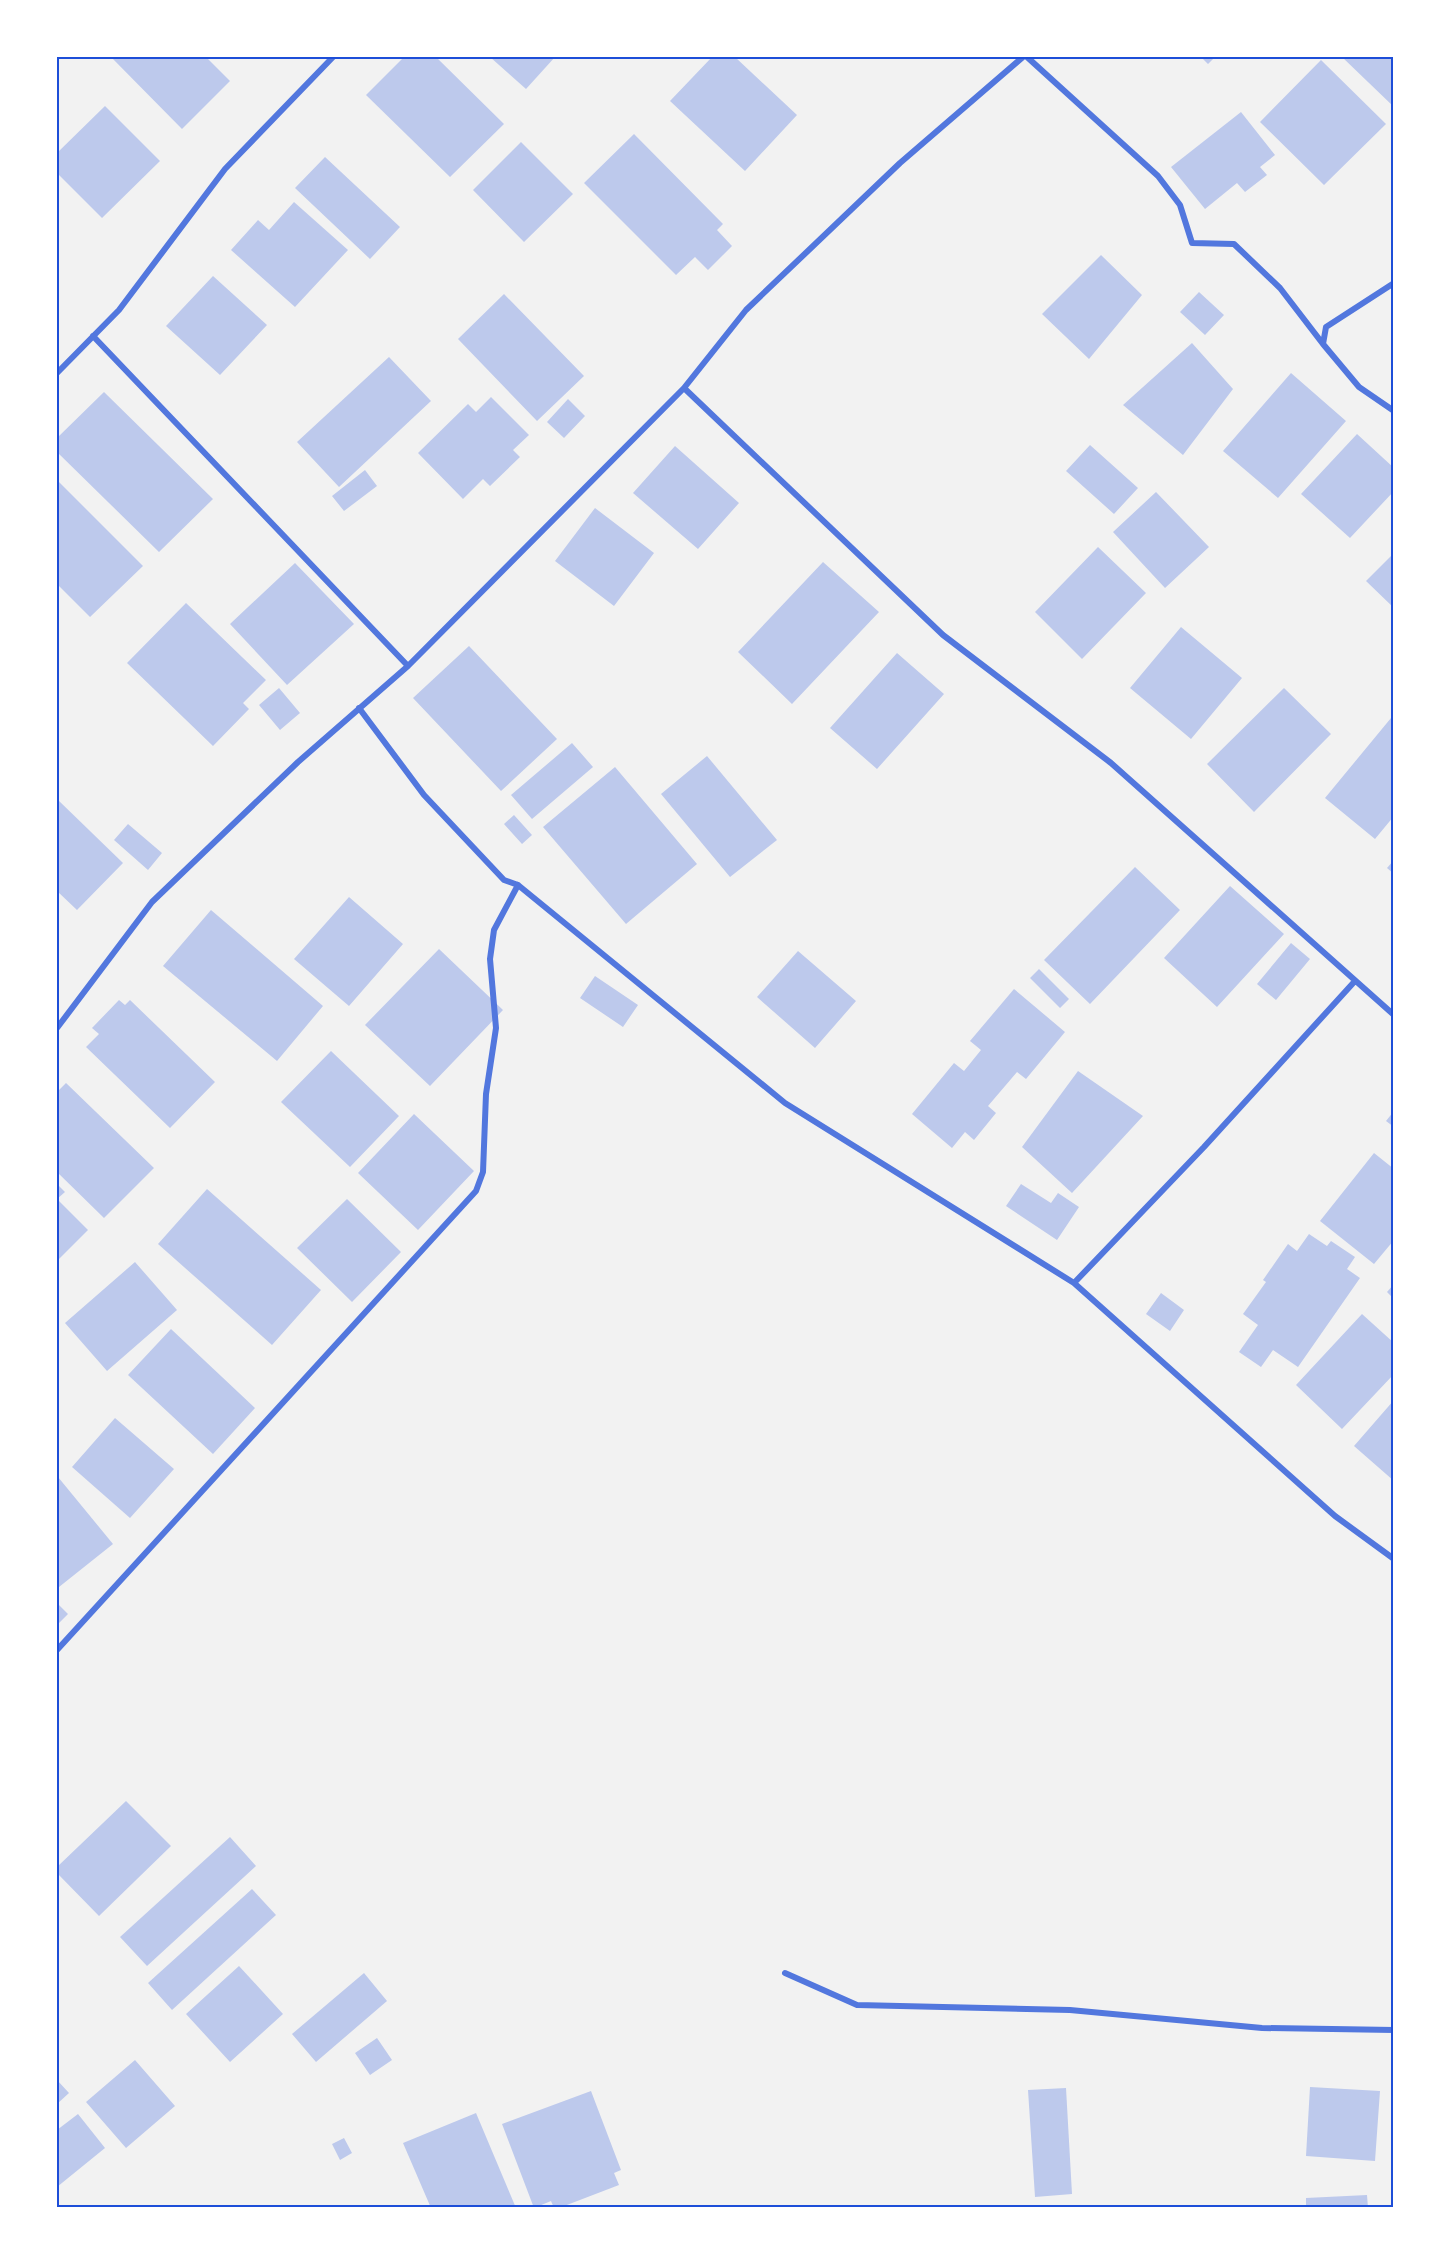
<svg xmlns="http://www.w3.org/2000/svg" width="1451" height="2265" font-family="'Source Serif 4',serif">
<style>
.building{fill:#bdc9ec}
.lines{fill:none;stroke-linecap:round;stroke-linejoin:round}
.minor{stroke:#5277de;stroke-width:6}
.neatline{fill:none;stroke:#1d4ed8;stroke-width:2}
</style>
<rect width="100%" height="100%" fill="#f2f2f2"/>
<path class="building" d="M 111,57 L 206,57 L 230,81 L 182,129 Z
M 404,57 L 436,57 L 504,124 L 450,177 L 366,95 Z
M 490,57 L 555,57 L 526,89 Z
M 712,57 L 735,57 L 797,115 L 745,171 L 670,101 Z
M 1201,57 L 1215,57 L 1208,64 Z
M 1342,57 L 1394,57 L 1394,107 Z
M 1321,60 L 1386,124 L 1324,185 L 1260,122 Z
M 105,106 L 160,161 L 102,218 L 57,173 L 57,153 Z
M 1241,112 L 1275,155 L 1260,167 L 1267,175 L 1245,192 L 1237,183 L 1205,209 L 1171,167 Z
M 634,134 L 723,224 L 717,230 L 732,246 L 708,270 L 695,257 L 676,275 L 584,183 Z
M 521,142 L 573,194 L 524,242 L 473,190 Z
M 325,157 L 400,227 L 370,259 L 295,188 Z
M 294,202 L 348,250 L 295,307 L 231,250 L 258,220 L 269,230 Z
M 1101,255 L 1142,295 L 1089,359 L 1042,314 Z
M 213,276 L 267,325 L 220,375 L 166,326 Z
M 1199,292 L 1224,315 L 1205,335 L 1180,312 Z
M 504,294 L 584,376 L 537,421 L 458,339 Z
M 1192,343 L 1233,389 L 1183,455 L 1123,405 Z
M 389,357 L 431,401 L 339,487 L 297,442 Z
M 1291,373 L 1346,421 L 1278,498 L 1223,451 Z
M 104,392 L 213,499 L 159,552 L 57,452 L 57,438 Z
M 491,397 L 529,435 L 513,450 L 520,457 L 490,486 L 483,479 L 463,499 L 418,453 L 468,404 L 476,412 Z
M 568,399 L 585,416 L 564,438 L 547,422 Z
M 1357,434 L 1394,468 L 1394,491 L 1350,538 L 1301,494 Z
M 1090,445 L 1138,488 L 1114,514 L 1066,471 Z
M 675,446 L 739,503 L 698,549 L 633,493 Z
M 365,470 L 377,486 L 344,511 L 332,496 Z
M 57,480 L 143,566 L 90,617 L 57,584 Z
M 1156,492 L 1209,547 L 1165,588 L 1113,532 Z
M 595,508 L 654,553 L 614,606 L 555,561 Z
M 1098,547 L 1146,593 L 1082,659 L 1035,612 Z
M 1394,553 L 1394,608 L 1366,581 Z
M 823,562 L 879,612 L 792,704 L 738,652 Z
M 295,563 L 354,624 L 287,685 L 230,624 Z
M 186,603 L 266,680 L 243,703 L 249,709 L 213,746 L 127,663 Z
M 1181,627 L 1242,678 L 1191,739 L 1130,688 Z
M 469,646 L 557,739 L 501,791 L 413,698 Z
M 897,653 L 944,694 L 877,769 L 830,728 Z
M 279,688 L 300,713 L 280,730 L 259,705 Z
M 1284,688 L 1331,734 L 1254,812 L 1207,764 Z
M 1391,718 L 1394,721 L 1394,816 L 1375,839 L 1325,798 Z
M 572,743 L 593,767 L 532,819 L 511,795 Z
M 707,756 L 777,840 L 730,877 L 661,794 Z
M 615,767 L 697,864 L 626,924 L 543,827 Z
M 57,799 L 123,863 L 77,910 L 57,891 Z
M 514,815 L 532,835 L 522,844 L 504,824 Z
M 128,824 L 162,853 L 148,870 L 114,840 Z
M 1394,860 L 1394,874 L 1387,868 Z
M 1135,867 L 1180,910 L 1090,1004 L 1044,960 Z
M 1230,886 L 1284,934 L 1217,1007 L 1164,958 Z
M 349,897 L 403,944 L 349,1006 L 294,959 Z
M 211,910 L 323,1006 L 277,1061 L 163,966 Z
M 1291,943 L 1310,959 L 1276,1000 L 1257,984 Z
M 439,949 L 503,1010 L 430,1086 L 365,1025 Z
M 798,951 L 856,1001 L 815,1048 L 757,997 Z
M 1039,969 L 1069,999 L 1060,1008 L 1030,978 Z
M 595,976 L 638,1005 L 623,1027 L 580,998 Z
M 1014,989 L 1065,1032 L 1026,1079 L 1017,1072 L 988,1106 L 996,1113 L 974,1140 L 965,1132 L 952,1148 L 912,1114 L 954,1063 L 964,1071 L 981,1050 L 970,1041 Z
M 119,1000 L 125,1005 L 130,1000 L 215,1082 L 170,1128 L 86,1047 L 99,1034 L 92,1028 Z
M 331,1051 L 399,1116 L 350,1167 L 281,1102 Z
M 1078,1071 L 1143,1116 L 1072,1193 L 1022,1147 Z
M 66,1083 L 154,1168 L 104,1218 L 57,1172 L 57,1092 Z
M 1394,1111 L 1394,1127 L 1386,1121 Z
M 414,1114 L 474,1171 L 418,1230 L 358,1173 Z
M 1374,1153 L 1394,1169 L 1394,1240 L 1374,1264 L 1320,1221 Z
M 57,1184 L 65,1192 L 57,1199 L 88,1230 L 57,1261 Z
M 1021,1184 L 1051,1203 L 1058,1193 L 1079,1207 L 1057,1240 L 1006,1206 Z
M 207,1189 L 321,1290 L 272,1345 L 158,1244 Z
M 347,1199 L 401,1252 L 352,1302 L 297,1248 Z
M 1309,1234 L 1327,1246 L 1331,1241 L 1355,1257 L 1347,1269 L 1360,1278 L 1298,1367 L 1273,1350 L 1261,1367 L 1239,1352 L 1258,1325 L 1243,1314 L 1266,1282 L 1263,1280 L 1288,1244 L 1297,1251 Z
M 135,1262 L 177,1310 L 107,1371 L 65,1323 Z
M 1394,1284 L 1394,1299 L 1387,1292 Z
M 1161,1293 L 1184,1310 L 1170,1331 L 1146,1314 Z
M 1362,1314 L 1394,1343 L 1394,1374 L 1342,1429 L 1296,1385 Z
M 171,1329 L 255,1408 L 213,1454 L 128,1375 Z
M 1394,1400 L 1394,1481 L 1354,1446 Z
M 115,1418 L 174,1469 L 130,1518 L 72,1467 Z
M 58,1477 L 113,1544 L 59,1587 L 57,1584 Z
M 57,1603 L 68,1614 L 57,1625 Z
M 126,1801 L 171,1846 L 99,1916 L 57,1873 L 57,1867 Z
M 230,1837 L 256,1866 L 147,1966 L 120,1937 Z
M 252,1889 L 276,1915 L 172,2010 L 148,1983 Z
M 239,1966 L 283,2014 L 230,2062 L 186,2014 Z
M 364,1973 L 387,2001 L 316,2062 L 292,2034 Z
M 377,2038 L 392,2060 L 370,2075 L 355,2053 Z
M 135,2060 L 175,2106 L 126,2148 L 86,2102 Z
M 57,2080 L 69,2093 L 57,2104 Z
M 1310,2087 L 1380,2091 L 1375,2161 L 1306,2156 Z
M 1066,2088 L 1072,2194 L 1035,2197 L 1028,2090 Z
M 591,2091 L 621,2170 L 614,2173 L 619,2185 L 559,2208 L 554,2208 L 551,2201 L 534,2208 L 502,2124 Z
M 476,2113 L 516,2208 L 431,2208 L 403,2143 Z
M 78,2114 L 105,2148 L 57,2187 L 57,2130 Z
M 344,2138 L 352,2153 L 340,2160 L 332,2144 Z
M 1367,2195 L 1368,2208 L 1306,2208 L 1306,2198 Z"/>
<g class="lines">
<path class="minor" d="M 1027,57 L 1158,176 L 1180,205 L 1192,243 L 1234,244 L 1280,288 L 1323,344 L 1359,387 L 1394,411
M 93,336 L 408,666
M 1323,344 L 1326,327 L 1394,283
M 57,373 L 119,310 L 225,169 L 333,57
M 684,388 L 943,635 L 1111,763 L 1394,1015
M 359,708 L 424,795 L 504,880 L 518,885 L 785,1103 L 1074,1283 L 1335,1516 L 1394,1559
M 57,1028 L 152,902 L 298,762 L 408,666 L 684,388 L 746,310 L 900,163 L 1023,57
M 1074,1283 L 1204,1147 L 1355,981
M 57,1650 L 476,1191 L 483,1172 L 486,1094 L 496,1028 L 490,959 L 494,930 L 518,885
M 785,1973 L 857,2005 L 1070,2010 L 1262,2028 L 1394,2030"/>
</g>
<rect width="1451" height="2265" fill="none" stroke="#ffffff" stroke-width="117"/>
<rect x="58" y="58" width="1334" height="2148" class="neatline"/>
</svg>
